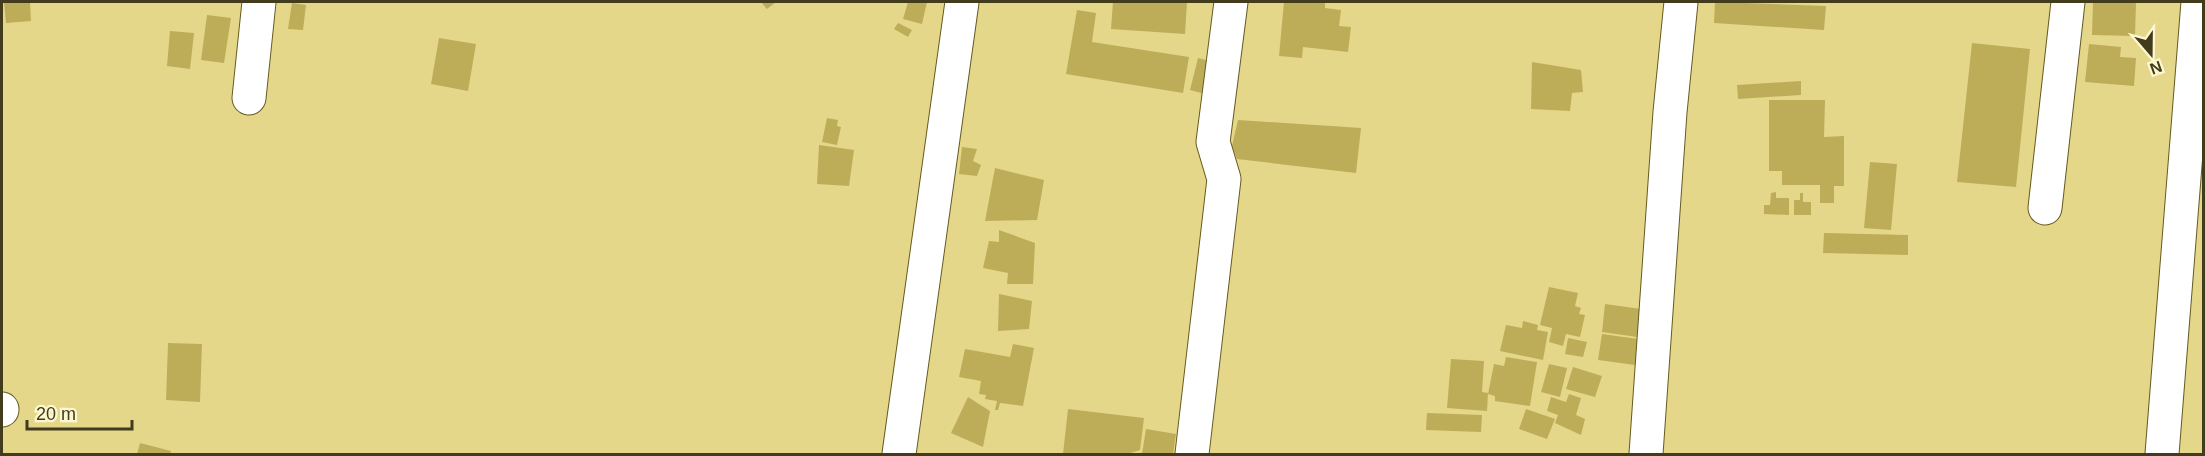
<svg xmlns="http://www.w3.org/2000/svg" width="2205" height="456" font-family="Helvetica,sans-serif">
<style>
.building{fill:#bdad58}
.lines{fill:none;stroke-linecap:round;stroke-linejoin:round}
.minor-casing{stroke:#655a1f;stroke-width:35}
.minor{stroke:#fff;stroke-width:33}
</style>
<rect width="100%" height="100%" fill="#e5d78a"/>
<path class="building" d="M 4,2 L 30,2 L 31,21 L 6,23 Z
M 761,2 L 776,2 L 767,9 Z
M 908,2 L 927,2 L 922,24 L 903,19 Z
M 1113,2 L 1187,2 L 1185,34 L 1111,29 Z
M 1284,2 L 1325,2 L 1325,8 L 1341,10 L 1339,26 L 1351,27 L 1348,52 L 1303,47 L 1302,58 L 1279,56 Z
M 1715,2 L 1826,6 L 1824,30 L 1714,23 Z
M 2093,2 L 2136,3 L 2135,36 L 2092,35 Z
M 292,3 L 306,5 L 303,30 L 288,29 Z
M 1077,10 L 1096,13 L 1092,42 L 1189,57 L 1183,93 L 1066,74 Z
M 207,15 L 231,18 L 224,63 L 201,60 Z
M 898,23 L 912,30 L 908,37 L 894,29 Z
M 170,31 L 194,33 L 190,69 L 167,66 Z
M 439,38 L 476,44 L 468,91 L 431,84 Z
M 1972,43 L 2030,49 L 2016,187 L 1957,182 Z
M 2089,44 L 2121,47 L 2120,57 L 2136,58 L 2134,86 L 2085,82 Z
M 1198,58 L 1214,62 L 1205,94 L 1190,90 Z
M 1532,62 L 1581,70 L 1583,92 L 1572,93 L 1570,111 L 1531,109 Z
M 1801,81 L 1801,95 L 1738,99 L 1737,85 Z
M 1769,100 L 1825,100 L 1824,137 L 1844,136 L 1844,186 L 1834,186 L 1834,203 L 1820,203 L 1820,185 L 1782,185 L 1782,171 L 1769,171 Z
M 827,118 L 838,120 L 837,126 L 841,127 L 837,145 L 822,142 Z
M 1238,120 L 1361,128 L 1356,173 L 1237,159 L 1232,146 Z
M 819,145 L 854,150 L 849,186 L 817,184 Z
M 962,147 L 977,149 L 973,161 L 981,165 L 977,176 L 959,174 Z
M 1870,162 L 1897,164 L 1891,230 L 1864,228 Z
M 995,168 L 1044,180 L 1037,220 L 985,221 Z
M 1776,192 L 1776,198 L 1789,198 L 1789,215 L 1764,214 L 1764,205 L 1770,205 L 1771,193 Z
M 1800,193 L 1803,193 L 1803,202 L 1811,202 L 1811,215 L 1794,215 L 1794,200 L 1800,200 Z
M 999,230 L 1035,243 L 1033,284 L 1007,284 L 1008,273 L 983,268 L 989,241 L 999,242 Z
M 1824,233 L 1908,235 L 1908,255 L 1823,253 Z
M 1549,287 L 1578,293 L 1575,306 L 1581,308 L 1579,314 L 1585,315 L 1580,337 L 1566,334 L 1563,346 L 1549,342 L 1552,328 L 1540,325 Z
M 999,294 L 1032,301 L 1029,329 L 998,331 Z
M 1605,304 L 1641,309 L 1637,337 L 1602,332 Z
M 1523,321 L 1538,325 L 1537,330 L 1548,332 L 1543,360 L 1500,351 L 1506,325 L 1522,328 Z
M 1602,334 L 1638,339 L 1635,365 L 1598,360 Z
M 1568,338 L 1587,342 L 1583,357 L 1565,354 Z
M 168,343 L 202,344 L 200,402 L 166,400 Z
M 1013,344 L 1034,348 L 1023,406 L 1000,403 L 998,410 L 995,410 L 997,401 L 985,399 L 986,395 L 979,394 L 981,381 L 959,377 L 965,349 L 1010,357 Z
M 1506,357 L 1537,362 L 1530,406 L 1495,401 L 1495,396 L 1488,394 L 1494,364 L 1504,366 Z
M 1451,359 L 1484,361 L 1482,392 L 1488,393 L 1487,411 L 1447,408 Z
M 1549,364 L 1567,368 L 1560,397 L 1541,392 Z
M 1573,367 L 1602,376 L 1595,397 L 1566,389 Z
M 1569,394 L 1581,398 L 1576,415 L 1585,419 L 1581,435 L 1555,423 L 1558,415 L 1547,411 L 1551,397 L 1566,402 Z
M 968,397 L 990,411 L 983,447 L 951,433 Z
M 1068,409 L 1144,418 L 1140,450 L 1127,454 L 1063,454 Z
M 1526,409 L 1555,419 L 1547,439 L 1519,429 Z
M 1427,413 L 1482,415 L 1481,432 L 1426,430 Z
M 1146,429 L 1176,434 L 1173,454 L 1142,454 Z
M 140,443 L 171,451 L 170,454 L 137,454 Z"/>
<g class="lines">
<g class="minor-casing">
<path id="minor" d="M 249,98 L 259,2
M 2045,208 L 2068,2
M 2,410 L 2,409
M 899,454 L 962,2
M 1192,454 L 1224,179 L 1213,142 L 1231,2
M 1646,454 L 1670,112 L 1681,2
M 2162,454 L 2198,2"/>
</g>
<use href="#minor" class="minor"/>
</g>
<rect width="2205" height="456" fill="none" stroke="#423c1c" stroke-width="6"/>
<g transform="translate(2151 54) rotate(160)" stroke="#fef8d2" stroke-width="4.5" paint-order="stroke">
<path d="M0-4.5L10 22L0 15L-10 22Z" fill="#423c1c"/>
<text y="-9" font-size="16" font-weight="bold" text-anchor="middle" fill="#423c1c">N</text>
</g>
<path d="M27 420v9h105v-9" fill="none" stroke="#423c1c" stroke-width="3"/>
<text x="36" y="420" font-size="18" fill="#423c1c" stroke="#fef8d2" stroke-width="4.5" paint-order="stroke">20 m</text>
</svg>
